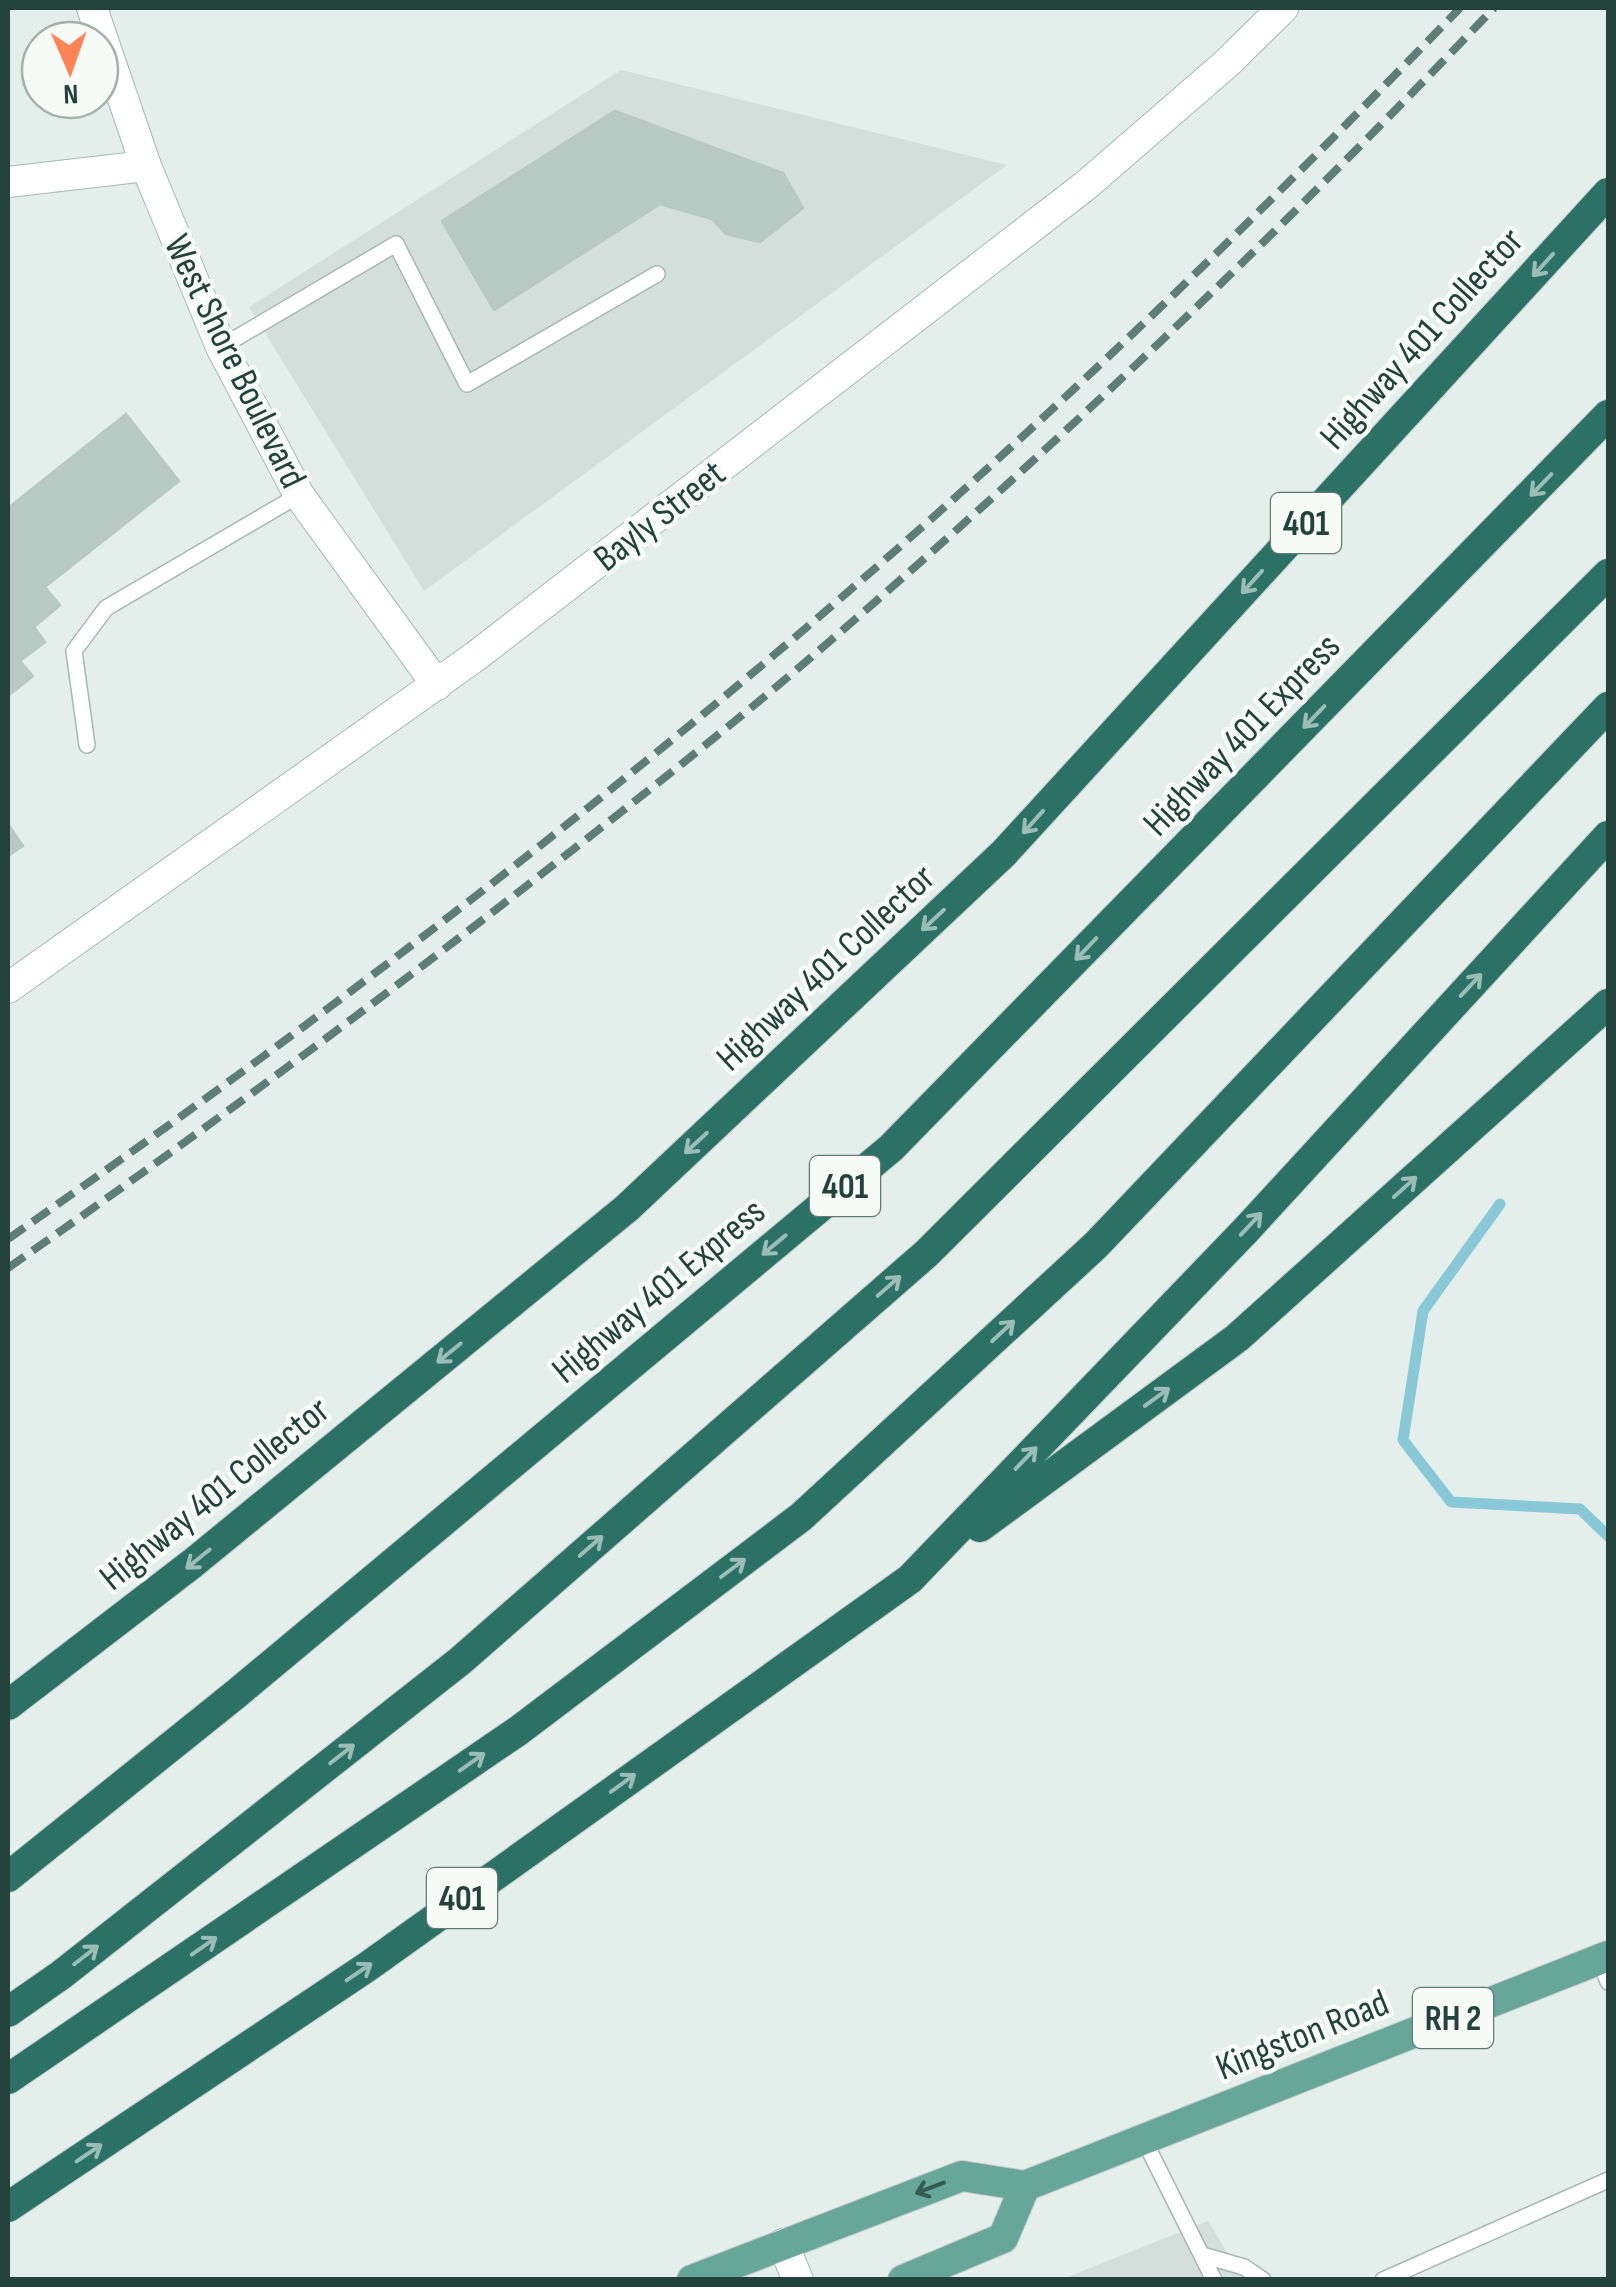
<svg xmlns="http://www.w3.org/2000/svg" width="1616" height="2287" font-family="'Sofia Sans Condensed',sans-serif">
<style>
.built{fill:#d2dfda}
.lines{fill:none;stroke-linecap:round;stroke-linejoin:round}
.stream{stroke:#89c8d7;stroke-width:11}
.building{fill:#b9cac4;stroke:#b6c9c2;stroke-width:2.5}
.lane-casing{stroke:#a6b8b3;stroke-width:18}
.street-casing{stroke:#a6b8b3;stroke-width:32}
.secondary-casing{stroke:#a2bbb3;stroke-width:32}
.primary-casing{stroke:#c1cac8;stroke-width:32}
.highway-casing{stroke:#c1cac8;stroke-width:32}
.lane{stroke:#fff;stroke-width:15}
.street{stroke:#fff;stroke-width:30}
.secondary{stroke:#fff;stroke-width:30}
.primary{stroke:#66a799;stroke-width:30}
.highway{stroke:#2b7165;stroke-width:30}
.rail{stroke:#5d7e76;stroke-width:8;stroke-dasharray:20 10;stroke-linecap:butt}
.oneway{stroke:#9bbdb6}
.oneway2{stroke:#335b52}
.labels{text-anchor:middle;stroke-width:9;stroke-linejoin:round;paint-order:stroke}
.shield{fill:#f6fbf8;stroke:#627a74;stroke-width:2.5}
.shield-label{font-size:35px;font-weight:bold;fill:#22423b}
.street-label{font-size:38px;fill:#22423b;stroke:#f6fbf8}
</style>
<rect width="100%" height="100%" fill="#e4efeb"/>
<path class="built" d="M 621,70 L 1007,165 L 424,591 L 249,307 Z
M 1208,2221 L 1243,2279 L 1060,2280 Z"/>
<g class="lines">
<path class="stream" d="M 1500,1204 L 1423,1311 L 1403,1440 L 1451,1502 L 1580,1509 L 1608,1536"/>
</g>
<path class="building" d="M 615,111 L 783,173 L 803,208 L 760,242 L 726,234 L 712,219 L 660,204 L 494,310 L 442,221 Z
M 126,414 L 179,481 L 45,587 L 60,605 L 34,627 L 45,642 L 20,661 L 33,676 L 8,696 L 8,508 Z
M 8,824 L 23,846 L 8,856 Z"/>
<g class="lines">
<g class="lane-casing">
<path id="lane" d="M 221,347 L 396,244 L 467,384 L 657,274
M 87,745 L 74,651 L 106,608 L 299,495
M 1600,1960 L 1608,1982
M 1144,2140 L 1214,2280
M 1202,2255 L 1244,2267 L 1263,2280
M 1383,2280 L 1608,2180"/>
</g>
<g class="street-casing">
<path id="street" d="M 8,182 L 146,166"/>
</g>
<g class="secondary-casing">
<path id="secondary" d="M 92,8 L 146,166 L 221,347 L 299,495 L 437,685
M 8,988 L 476,656 L 1085,186 L 1226,64 L 1283,8
M 783,2244 L 798,2280"/>
</g>
<g class="primary-casing">
<path id="primary" d="M 692,2280 L 962,2176 L 1025,2186 L 1608,1956
M 903,2280 L 1003,2238 L 1025,2186"/>
</g>
<g class="highway-casing">
<path id="highway" d="M 980,1527 L 1237,1338 L 1608,1004
M 8,1705 L 193,1563 L 627,1208 L 1004,853 L 1608,193
M 8,1877 L 236,1694 L 891,1148 L 1608,415
M 8,2012 L 61,1975 L 460,1661 L 927,1253 L 1608,574
M 8,2079 L 518,1731 L 801,1517 L 1096,1245 L 1608,707
M 8,2207 L 367,1967 L 910,1579 L 1246,1230 L 1608,836"/>
</g>
<use href="#lane" class="lane"/>
<use href="#street" class="street"/>
<use href="#secondary" class="secondary"/>
<use href="#primary" class="primary"/>
<use href="#highway" class="highway"/>
<path class="rail" d="M 8,1239 C 338,1009 658,764 958,495 C 1132,339 1298,176 1460,8
M 8,1268 C 174,1152 337,1032 498,908 C 593,834 689,760 782,682 C 1031,471 1269,244 1494,8"/>
</g>
<defs><path id="oneway-shaft" d="M-6 0H5M1.5-3L5.5 0L1.5 3" fill="none" stroke-width="1.6" stroke-linecap="round" stroke-linejoin="round" transform="scale(2.5)"/></defs>
<g class="oneway">
<use href="#oneway-shaft" transform="translate(1543 265) rotate(132)"/>
<use href="#oneway-shaft" transform="translate(1541 485) rotate(134)"/>
<use href="#oneway-shaft" transform="translate(1252 582) rotate(132)"/>
<use href="#oneway-shaft" transform="translate(1314 717) rotate(134)"/>
<use href="#oneway-shaft" transform="translate(1033 822) rotate(132)"/>
<use href="#oneway-shaft" transform="translate(933 920) rotate(137)"/>
<use href="#oneway-shaft" transform="translate(1086 949) rotate(134)"/>
<use href="#oneway-shaft" transform="translate(1471 985) rotate(-47)"/>
<use href="#oneway-shaft" transform="translate(696 1143) rotate(137)"/>
<use href="#oneway-shaft" transform="translate(1405 1187) rotate(-42)"/>
<use href="#oneway-shaft" transform="translate(1251 1224) rotate(-47)"/>
<use href="#oneway-shaft" transform="translate(774 1245) rotate(140)"/>
<use href="#oneway-shaft" transform="translate(889 1286) rotate(-41)"/>
<use href="#oneway-shaft" transform="translate(1003 1331) rotate(-43)"/>
<use href="#oneway-shaft" transform="translate(449 1353) rotate(141)"/>
<use href="#oneway-shaft" transform="translate(1157 1397) rotate(-36)"/>
<use href="#oneway-shaft" transform="translate(1026 1458) rotate(-46)"/>
<use href="#oneway-shaft" transform="translate(591 1546) rotate(-41)"/>
<use href="#oneway-shaft" transform="translate(198 1559) rotate(141)"/>
<use href="#oneway-shaft" transform="translate(733 1568) rotate(-37)"/>
<use href="#oneway-shaft" transform="translate(342 1754) rotate(-38)"/>
<use href="#oneway-shaft" transform="translate(472 1762) rotate(-35)"/>
<use href="#oneway-shaft" transform="translate(623 1783) rotate(-36)"/>
<use href="#oneway-shaft" transform="translate(204 1946) rotate(-35)"/>
<use href="#oneway-shaft" transform="translate(86 1955) rotate(-38)"/>
<use href="#oneway-shaft" transform="translate(359 1972) rotate(-34)"/>
<use href="#oneway-shaft" transform="translate(89 2153) rotate(-34)"/>
</g>
<use class="oneway2" href="#oneway-shaft" transform="translate(930 2188) rotate(159)"/>
<g class="labels">
<g class="shield">
<rect x="1271" y="493" width="70" height="60" rx="8"/>
<rect x="810" y="1156" width="70" height="60" rx="8"/>
<rect x="427" y="1868" width="70" height="60" rx="8"/>
<rect x="1413" y="1988" width="80" height="60" rx="8"/>
</g>
<g class="shield-label">
<text x="1306" y="535">401</text>
<text x="845" y="1198">401</text>
<text x="462" y="1910">401</text>
<text x="1453" y="2030">RH 2</text>
</g>
<g class="street-label">
<text transform="translate(1421 338) rotate(-48)" y="13">Highway 401 Collector</text>
<text transform="translate(236 361) rotate(64)" y="13">West Shore Boulevard</text>
<text transform="translate(659 515) rotate(-38)" y="13">Bayly Street</text>
<text transform="translate(1241 734) rotate(-46)" y="13">Highway 401 Express</text>
<text transform="translate(825 967) rotate(-43)" y="13">Highway 401 Collector</text>
<text transform="translate(658 1290) rotate(-40)" y="13">Highway 401 Express</text>
<text transform="translate(214 1493) rotate(-39)" y="13">Highway 401 Collector</text>
<text transform="translate(1302 2034) rotate(-22)" y="13">Kingston Road</text>
</g>
</g>
<rect width="1616" height="2287" fill="none" stroke="#22423b" stroke-width="20"/>
<g transform="translate(70 70) rotate(178)"><circle r="48" fill="#f6fbf8" stroke="#a1b1ac" stroke-width="2.5"/>
<path d="M0-8L18 38L0 25L-18 38Z" fill="#fc8456"/>
<text y="-15" font-size="28" font-weight="bold" text-anchor="middle" fill="#22423b">N</text>
</g>
</svg>
